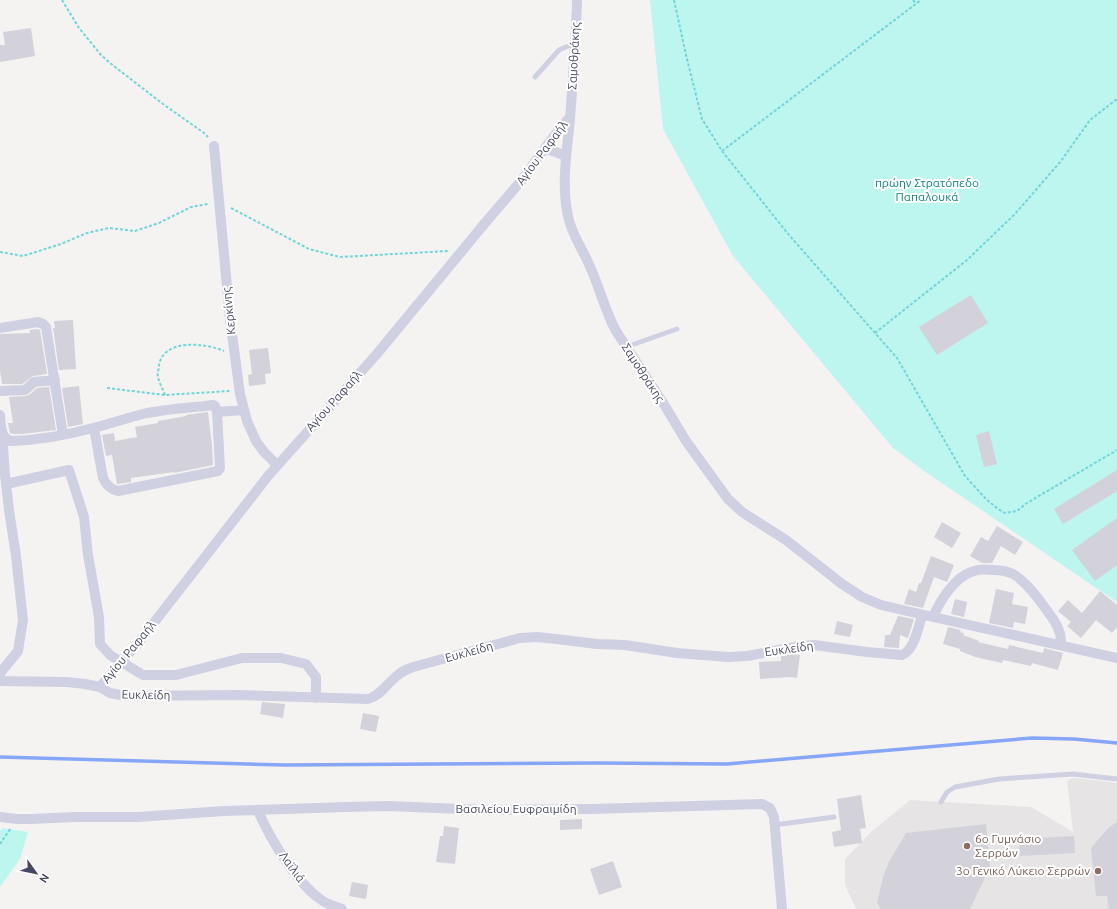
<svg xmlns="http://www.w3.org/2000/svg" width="1117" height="909" font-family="Ubuntu,sans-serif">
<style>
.education{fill:#e6e4e4}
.green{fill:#bdf5ef}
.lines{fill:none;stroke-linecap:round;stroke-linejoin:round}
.stream{stroke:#86a6f7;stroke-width:3.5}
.building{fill:#d3d1da}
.path{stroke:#71d6d8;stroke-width:2;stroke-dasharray:3 2;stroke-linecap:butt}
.lane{stroke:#d0d0e3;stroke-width:5}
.street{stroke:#d0d0e3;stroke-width:10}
.education-dot{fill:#8d6e63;stroke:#fff;stroke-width:1.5}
.labels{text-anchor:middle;stroke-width:4;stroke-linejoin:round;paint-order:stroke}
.street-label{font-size:12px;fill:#474862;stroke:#fff}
.park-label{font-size:12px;fill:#0c8283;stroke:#fff}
.education-label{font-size:12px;fill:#785e54;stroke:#fff;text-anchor:start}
</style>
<rect width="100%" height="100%" fill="#f5f3f2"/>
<path class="education" d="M 1073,778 L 1086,779 L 1117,783 L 1117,909 L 856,909 L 845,885 L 845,859 L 871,832 L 910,800 L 1031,807 L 1073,832 L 1067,781 Z"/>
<path class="green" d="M 650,0 L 1117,0 L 1117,602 L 927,473 L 893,448 L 733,256 L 663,129 Z
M 3,828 L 28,832 L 20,859 L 0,887 L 0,831 Z"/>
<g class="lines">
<path class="stream" d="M 0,757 L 285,765 L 598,763 L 727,764 L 1032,738 L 1074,739 L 1117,743"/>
</g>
<path class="building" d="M 31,28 L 35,56 L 0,62 L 0,45 L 5,45 L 3,32 Z
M 971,295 L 988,323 L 937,355 L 919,327 Z
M 73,320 L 76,369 L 59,370 L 53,328 L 55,328 L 54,321 Z
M 37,329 L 40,330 L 47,374 L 33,376 L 22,384 L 2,384 L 0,371 L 0,334 L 30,333 L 30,330 Z
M 268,348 L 271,373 L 265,374 L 266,384 L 249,386 L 248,375 L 252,374 L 249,350 Z
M 79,386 L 83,424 L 68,427 L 62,388 Z
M 49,387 L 56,430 L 22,434 L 13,434 L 10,433 L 8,423 L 13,423 L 9,397 L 26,396 L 29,395 L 37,388 Z
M 208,412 L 212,446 L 213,465 L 174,473 L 174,472 L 131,478 L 131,482 L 117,484 L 112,455 L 106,456 L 102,435 L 114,433 L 115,441 L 137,437 L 135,427 L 158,423 L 158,421 L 186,416 L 186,415 Z
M 989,431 L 997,464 L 984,467 L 976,435 Z
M 1117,470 L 1117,491 L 1063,524 L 1054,509 Z
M 1117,518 L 1117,565 L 1095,581 L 1072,550 Z
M 942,522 L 961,533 L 952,548 L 934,537 Z
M 997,526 L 1023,542 L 1015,555 L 1001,546 L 992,563 L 982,563 L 970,556 L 981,537 L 988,541 Z
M 931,556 L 954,565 L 948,580 L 947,582 L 934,577 L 923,608 L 904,604 L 909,589 L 916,592 L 919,583 L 921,583 Z
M 996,589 L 1014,593 L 1012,604 L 1028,607 L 1025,624 L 1014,622 L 1013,628 L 989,623 Z
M 1100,591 L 1117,605 L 1117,627 L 1112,633 L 1096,620 L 1081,638 L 1067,626 L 1071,622 L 1058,611 L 1068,600 L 1082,613 Z
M 955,599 L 967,602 L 964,617 L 951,614 Z
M 898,616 L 914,619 L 908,638 L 900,635 L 899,648 L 884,647 L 885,635 L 890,635 Z
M 837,621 L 853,625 L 850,637 L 834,634 Z
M 948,627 L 961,630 L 960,632 L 964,633 L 963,635 L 979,641 L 978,642 L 1008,649 L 1009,645 L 1043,653 L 1044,648 L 1063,653 L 1058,670 L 1032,663 L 1031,666 L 1003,660 L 1002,663 L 975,657 L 960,651 L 960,649 L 943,644 Z
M 791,654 L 800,655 L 797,678 L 790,677 L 760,679 L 759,662 L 781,661 L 781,656 Z
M 262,702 L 285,704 L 283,718 L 260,714 Z
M 363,713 L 379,716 L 376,732 L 360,729 Z
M 861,795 L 866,828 L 860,829 L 862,843 L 834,847 L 832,832 L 841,830 L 837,799 Z
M 582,819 L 582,829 L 560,830 L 560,820 Z
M 1117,822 L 1117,909 L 1109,909 L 1107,896 L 1096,896 L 1091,848 L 1108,828 Z
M 986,824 L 990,867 L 970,909 L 881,909 L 877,903 L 884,874 L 889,862 L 906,833 Z
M 444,826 L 459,828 L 455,864 L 436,862 L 440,836 L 443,836 Z
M 1074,836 L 1075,853 L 1020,856 L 1019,839 Z
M 613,861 L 622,887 L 599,895 L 590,869 Z
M 352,882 L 368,885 L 366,899 L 349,896 Z"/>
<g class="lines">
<path class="path" d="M 62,0 L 79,28 L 101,55 L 110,63 L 163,104 L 204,133 L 208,137
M 674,0 L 686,55 L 702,119 L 722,151 L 789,235 L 897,358 L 965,476 L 986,499 L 998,509 L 1005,513 L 1017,511 L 1027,503 L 1117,450
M 913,0 L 916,4
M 722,151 L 921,0
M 231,208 L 309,249 L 340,257 L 449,251
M 0,252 L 23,256 L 61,244 L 87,233 L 109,228 L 135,231 L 159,223 L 191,207 L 208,204
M 875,333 L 967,260 L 1015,214 L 1061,161 L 1090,120 L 1117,99
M 107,388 L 165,395 L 230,391
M 165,395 C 163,389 159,383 158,377 C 157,374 159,369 159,365 C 164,338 206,343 224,351
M 0,844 L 11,828"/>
<path class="lane" d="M 535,77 L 559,50 L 575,43
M 626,347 L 677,329
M 941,802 L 947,792 L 955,787 L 999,779 L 1073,774 L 1117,779
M 774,825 L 834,817"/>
<path class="street" d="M 577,0 C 576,40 573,79 570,119 C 567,151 561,184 568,216 C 571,234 584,251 591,269 C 600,289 605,311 616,331 L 665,406 L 686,441 L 728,499 L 742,512 L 786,540 L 842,584 L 862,597 L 881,605 L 933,617 L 1117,658
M 214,146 L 230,319 L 240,394 L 247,421 L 256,441 L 264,452 L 277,465
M 545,148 L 566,156
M 0,328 L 38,322 L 43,324 L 46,327 L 63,435
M 0,391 L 25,390 L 34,382 L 55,380
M 0,415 C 1,425 0,439 12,441 C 39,440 67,435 93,428 C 110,424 126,418 143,414 C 166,409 190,408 213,405 L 215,406 L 217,412 L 244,410
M 94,428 L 103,478 C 106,485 110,489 118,491 L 218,471 L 220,468 L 217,412
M 6,484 L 69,470 L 84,517 L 88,555 L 99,617 L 100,644 L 110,655 L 143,675 L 176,675 L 242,658 L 281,658 L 306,664 L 316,677 L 316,698
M 933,617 C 940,601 954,578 971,572 C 978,569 986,569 993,570 C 1000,570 1007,571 1013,574 C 1025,581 1035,594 1043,605 C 1052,618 1062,628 1061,645
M 0,675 L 1,672 L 18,651 L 23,620 L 16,556 L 9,510 L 5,475 L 2,433
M 0,681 L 67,682 L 85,684 L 100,687 L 110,693 L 126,696 L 237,695 L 368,699 C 381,696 388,682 398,675 C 402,671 408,669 413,667 L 520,638 L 537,637 L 556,639 L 597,644 L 625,645 L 677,653 L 728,657 L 747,656 L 800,646 L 814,645 L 867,652 L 902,655 C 914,651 919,626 922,615
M 100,687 L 142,638 L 268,476 L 376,355 L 485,223 L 521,181 L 554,136 L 570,117
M 258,811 C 270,838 295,881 320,899 C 326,904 334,906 342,909
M 0,817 L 17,819 L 30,819 L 76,817 L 138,817 L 224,811 L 347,807 L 388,806 L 486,810 L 592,809 L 762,804 L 770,808 L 774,817 L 782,909"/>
</g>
<g class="education-dot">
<circle cx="967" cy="846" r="4"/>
<circle cx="1098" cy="871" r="4"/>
</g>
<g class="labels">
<g class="street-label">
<text transform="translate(574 56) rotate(-87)" y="4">Σαμοθράκης</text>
<text transform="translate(542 153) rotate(-53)" y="4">Αγίου Ραφαήλ</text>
<text transform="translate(229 311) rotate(-96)" y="4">Κερκίνης</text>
<text transform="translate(643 373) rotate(57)" y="4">Σαμοθράκης</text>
<text transform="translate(334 401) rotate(-48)" y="4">Αγίου Ραφαήλ</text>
<text transform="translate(789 649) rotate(-8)" y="4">Ευκλείδη</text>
<text transform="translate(129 652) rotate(-50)" y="4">Αγίου Ραφαήλ</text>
<text transform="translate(469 652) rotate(-15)" y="4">Ευκλείδη</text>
<text transform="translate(146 695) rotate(1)" y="4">Ευκλείδη</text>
<text x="516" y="813">Βασιλείου Ευφραιμίδη</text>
<text transform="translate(292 867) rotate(54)" y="4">Λαϊλιά</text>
</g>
<g class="park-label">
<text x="927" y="187">πρώην Στρατόπεδο<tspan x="927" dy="14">Παπαλουκά</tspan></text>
</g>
<g class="education-label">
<text x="975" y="843">6ο Γυμνάσιο<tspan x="975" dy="14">Σερρών</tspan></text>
<text x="1090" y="875" text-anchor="end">3ο Γενικό Λύκειο Σερρών</text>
</g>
</g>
<g transform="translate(36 873) rotate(123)" stroke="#ffffff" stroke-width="3" paint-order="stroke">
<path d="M0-3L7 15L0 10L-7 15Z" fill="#474862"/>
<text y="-6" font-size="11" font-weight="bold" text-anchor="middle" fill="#474862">N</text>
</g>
</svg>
